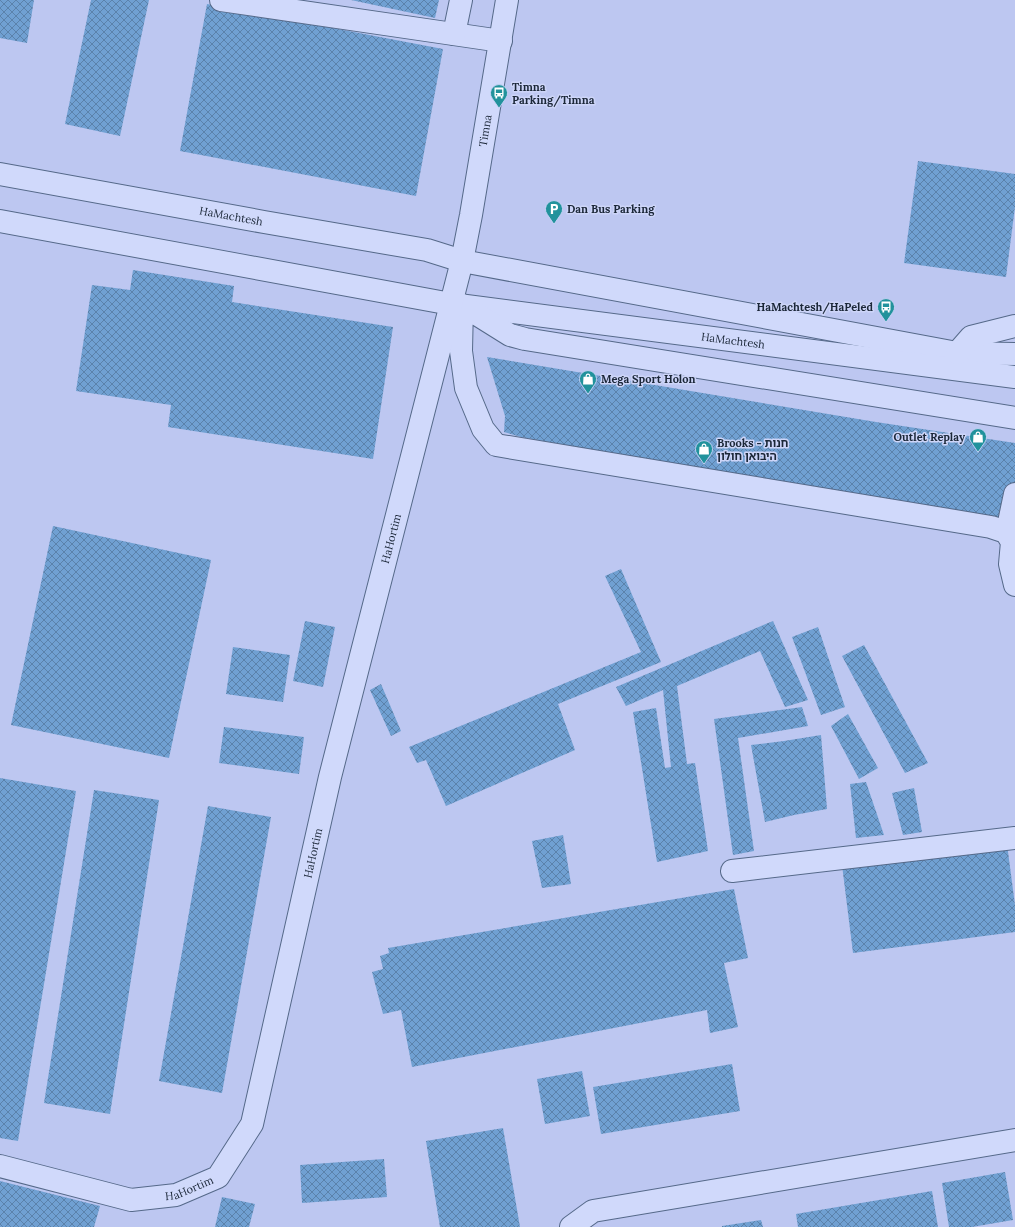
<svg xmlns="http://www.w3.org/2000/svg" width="1015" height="1227" font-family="Lora,'Noto Sans Hebrew',serif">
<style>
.building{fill:url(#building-cross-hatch)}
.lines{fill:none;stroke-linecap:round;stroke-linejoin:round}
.minor-casing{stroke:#556989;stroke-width:24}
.minor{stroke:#d0d9fb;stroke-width:22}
.labels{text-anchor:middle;stroke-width:3;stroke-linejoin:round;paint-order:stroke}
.poi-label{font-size:11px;font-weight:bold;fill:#1b2738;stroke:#cdd5f8;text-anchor:start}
.street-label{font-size:11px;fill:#1b2738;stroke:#cdd5f8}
</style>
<defs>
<pattern id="building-cross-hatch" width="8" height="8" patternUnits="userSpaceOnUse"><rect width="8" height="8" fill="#70a0d2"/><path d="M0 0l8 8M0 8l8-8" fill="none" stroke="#5b82ab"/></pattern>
</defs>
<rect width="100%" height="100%" fill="#bdc7f1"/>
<path class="building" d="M 0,0 L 34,0 L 27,43 L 0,38 Z
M 91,0 L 149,0 L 120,136 L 65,124 Z
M 351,0 L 439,0 L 435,18 Z
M 207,4 L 443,49 L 416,196 L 180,151 Z
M 918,161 L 1015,174 L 1015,207 L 1006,277 L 904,263 Z
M 133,270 L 234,286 L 232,302 L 393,327 L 373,459 L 168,427 L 171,405 L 76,391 L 92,285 L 130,290 Z
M 487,357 L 876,422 L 1015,443 L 1015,526 L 521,437 L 504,432 L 505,416 Z
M 53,526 L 211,560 L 169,758 L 11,725 Z
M 621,569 L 661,662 L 558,704 L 575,750 L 446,806 L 426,760 L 417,763 L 409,747 L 641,652 L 605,576 Z
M 305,621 L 335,627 L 323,687 L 293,681 Z
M 773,621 L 808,700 L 785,707 L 760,651 L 677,686 L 687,764 L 695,763 L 708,851 L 657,862 L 633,712 L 656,708 L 665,768 L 671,767 L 663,690 L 626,706 L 616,687 Z
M 818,627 L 845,707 L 821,715 L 792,637 Z
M 864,645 L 928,763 L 905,773 L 842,656 Z
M 233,647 L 290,655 L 283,702 L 226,694 Z
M 381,684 L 401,731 L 391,736 L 370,690 Z
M 802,707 L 808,726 L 738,738 L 754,851 L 733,855 L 714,719 Z
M 848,714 L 878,768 L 859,779 L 831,726 Z
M 224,727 L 304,737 L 299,774 L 219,763 Z
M 821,735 L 827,809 L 794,815 L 765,822 L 751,745 L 784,741 Z
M 0,778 L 76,791 L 18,1141 L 0,1138 Z
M 866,782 L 884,835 L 856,838 L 850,784 Z
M 914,788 L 922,832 L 903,835 L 892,793 Z
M 94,790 L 159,800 L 110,1114 L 44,1103 Z
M 208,806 L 271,817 L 222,1093 L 159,1081 Z
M 563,835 L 571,884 L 542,888 L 532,841 Z
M 1007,844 L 1015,905 L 1015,932 L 853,953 L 842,865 Z
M 734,889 L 748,958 L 724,963 L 738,1027 L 710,1033 L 707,1010 L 412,1067 L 401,1010 L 383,1014 L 372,972 L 383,969 L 380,956 L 389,953 L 388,948 Z
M 732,1064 L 740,1111 L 601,1134 L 593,1087 Z
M 582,1071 L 590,1116 L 545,1124 L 537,1079 Z
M 503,1128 L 520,1227 L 440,1227 L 426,1141 Z
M 384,1159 L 387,1197 L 302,1203 L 300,1165 Z
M 1005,1172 L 1013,1220 L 972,1227 L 949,1227 L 942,1183 Z
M 0,1181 L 100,1206 L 94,1227 L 0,1227 Z
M 932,1191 L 938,1227 L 798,1227 L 796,1214 Z
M 222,1197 L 255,1204 L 249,1227 L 215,1227 Z
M 761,1220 L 763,1227 L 722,1227 L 722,1226 Z"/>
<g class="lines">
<g class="minor-casing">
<g id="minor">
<path d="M 221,0 L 501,41"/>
<path d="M 454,34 L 461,0"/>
<path id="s1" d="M 0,174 L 264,222 L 427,250 L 462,261 L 957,353 L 1015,354"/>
<path id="s2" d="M 0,221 L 451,304 L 1015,377"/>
<path d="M 957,353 L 971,337 L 1015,326"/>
<path d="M 1015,418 L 525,339 L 510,335 L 462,305 L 461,351 L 466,388 L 483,429 L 496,445 L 991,527 L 1006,532 L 1012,542 L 1010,564 L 1015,585"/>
<path d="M 1006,532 L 1007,532 L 1015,494"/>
<path d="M 732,871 L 1015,838"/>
<path id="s3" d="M 0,1166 L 131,1200 L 176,1195 L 218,1177 L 252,1124 L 330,777 L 462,261 L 471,215 L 507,0"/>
<path d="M 571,1227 L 593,1211 L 1015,1140"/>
</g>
</g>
<use href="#minor" class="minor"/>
</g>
<defs>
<g id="bus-pin" transform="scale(0.9)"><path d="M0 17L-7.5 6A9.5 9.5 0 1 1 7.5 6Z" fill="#21929c" stroke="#cdd5f8"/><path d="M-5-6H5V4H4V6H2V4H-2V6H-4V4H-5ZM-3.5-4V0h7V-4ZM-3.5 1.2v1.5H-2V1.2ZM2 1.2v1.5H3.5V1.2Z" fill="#fff"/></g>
<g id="parking-pin" transform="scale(0.9)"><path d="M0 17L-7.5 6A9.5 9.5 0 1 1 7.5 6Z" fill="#21929c" stroke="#cdd5f8"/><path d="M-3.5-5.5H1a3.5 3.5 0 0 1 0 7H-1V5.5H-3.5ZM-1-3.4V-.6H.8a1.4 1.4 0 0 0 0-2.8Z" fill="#fff"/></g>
<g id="shop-pin" transform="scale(0.9)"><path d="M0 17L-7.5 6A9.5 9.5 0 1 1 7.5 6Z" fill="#21929c" stroke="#cdd5f8"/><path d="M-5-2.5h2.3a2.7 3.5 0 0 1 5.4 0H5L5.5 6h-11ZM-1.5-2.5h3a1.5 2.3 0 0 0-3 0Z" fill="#fff"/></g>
</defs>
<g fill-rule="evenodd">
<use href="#bus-pin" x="499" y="93"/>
<use href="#parking-pin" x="554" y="209"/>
<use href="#bus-pin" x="886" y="307"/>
<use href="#shop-pin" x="588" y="379"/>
<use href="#shop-pin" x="978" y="437"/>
<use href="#shop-pin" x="704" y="449"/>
</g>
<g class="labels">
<g class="poi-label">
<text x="512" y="91">Timna<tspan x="512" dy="13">Parking/Timna</tspan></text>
<text x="567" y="213">Dan Bus Parking</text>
<text x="873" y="311" text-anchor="end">HaMachtesh/HaPeled</text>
<text x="601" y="383">Mega Sport Holon</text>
<text x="965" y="441" text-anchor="end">Outlet Replay</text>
<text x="717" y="447">Brooks - חנות<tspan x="717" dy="13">היבואן חולון</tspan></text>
</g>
<g class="street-label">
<text dy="4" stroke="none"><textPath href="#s3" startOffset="1310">Timna</textPath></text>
<text dy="4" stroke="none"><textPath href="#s1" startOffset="235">HaMachtesh</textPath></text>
<text dy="4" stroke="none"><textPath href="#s2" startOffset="743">HaMachtesh</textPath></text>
<text dy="4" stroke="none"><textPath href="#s3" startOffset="891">HaHortim</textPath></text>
<text dy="4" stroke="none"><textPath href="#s3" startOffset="567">HaHortim</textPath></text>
<text dy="4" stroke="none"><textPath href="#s3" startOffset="195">HaHortim</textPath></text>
</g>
</g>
</svg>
